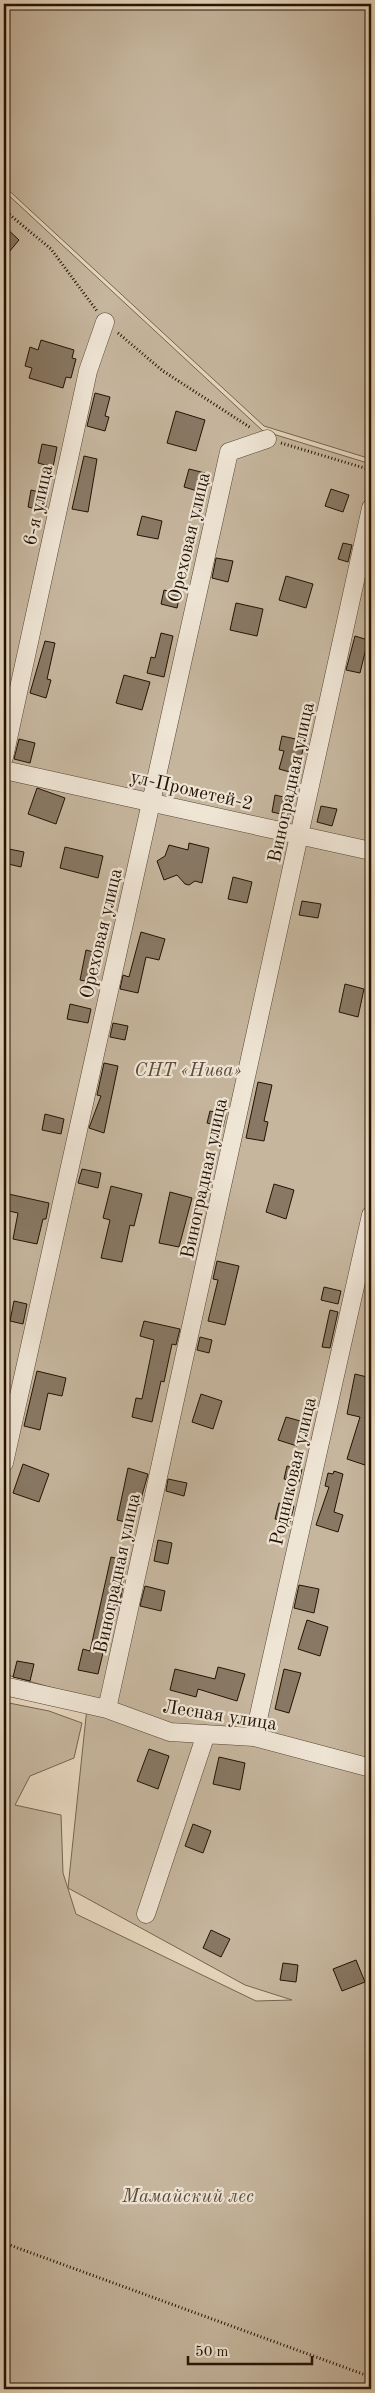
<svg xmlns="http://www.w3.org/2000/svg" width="375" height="2393" font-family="'Old Standard TT',serif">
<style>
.green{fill:#c6b69e;stroke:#746450}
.building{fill:#887864;stroke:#221203}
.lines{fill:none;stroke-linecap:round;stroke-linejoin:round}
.minor-casing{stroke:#534332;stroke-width:19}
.path{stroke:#221203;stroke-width:3;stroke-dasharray:1 2.5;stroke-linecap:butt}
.minor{stroke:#efe5d5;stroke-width:18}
.labels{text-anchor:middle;stroke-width:4.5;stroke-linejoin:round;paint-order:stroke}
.street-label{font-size:19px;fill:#221203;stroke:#efe5d5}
.park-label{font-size:19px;font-style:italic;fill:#5b4b39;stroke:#efe5d5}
</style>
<rect width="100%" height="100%" fill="#e7d7be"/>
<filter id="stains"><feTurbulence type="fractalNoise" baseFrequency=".004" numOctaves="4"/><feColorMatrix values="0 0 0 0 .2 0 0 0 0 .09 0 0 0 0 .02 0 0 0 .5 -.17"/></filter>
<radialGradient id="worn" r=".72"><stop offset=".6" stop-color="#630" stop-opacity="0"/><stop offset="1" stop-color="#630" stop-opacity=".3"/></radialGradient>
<path class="green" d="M 4,4 L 371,4 L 371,459 L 264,426 L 4,186 Z
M 4,191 L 263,431 L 371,464 L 371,2389 L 4,2389 L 4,1702 L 49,1711 L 82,1723 L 74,1758 L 30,1776 L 15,1805 L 61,1815 L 63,1873 L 76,1914 L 256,2001 L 292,2000 L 245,1985 L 68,1888 L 88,1698 L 4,1674 Z"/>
<path class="building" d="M 4,226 L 19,240 L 4,258 Z
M 41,340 L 74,350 L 72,358 L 76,359 L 71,378 L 66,377 L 63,388 L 29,378 L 32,368 L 25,366 L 30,347 L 38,350 Z
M 95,393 L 110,397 L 105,416 L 109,417 L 105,431 L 87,426 Z
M 176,411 L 205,420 L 196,451 L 167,443 Z
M 42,444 L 57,447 L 53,467 L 38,463 Z
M 84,456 L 97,459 L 88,512 L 72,509 Z
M 189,469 L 209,474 L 204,493 L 184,487 Z
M 331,489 L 349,495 L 343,512 L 325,506 Z
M 31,490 L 48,494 L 45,511 L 28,507 Z
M 142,516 L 162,521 L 158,539 L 137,535 Z
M 343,543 L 352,545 L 348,562 L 338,559 Z
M 216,558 L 233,561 L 228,582 L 212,578 Z
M 286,576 L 313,584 L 306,608 L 279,600 Z
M 164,590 L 180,594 L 177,608 L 161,604 Z
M 236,603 L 263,609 L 257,636 L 230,630 Z
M 161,633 L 173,636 L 164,677 L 147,673 L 151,657 L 155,658 Z
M 355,636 L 368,640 L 360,673 L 346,670 Z
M 45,641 L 55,643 L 47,679 L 51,680 L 46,698 L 30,693 Z
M 124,675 L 150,682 L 142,710 L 116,703 Z
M 282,736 L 305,741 L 297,774 L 279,769 L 284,751 L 279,750 Z
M 19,739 L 35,743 L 30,763 L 14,759 Z
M 37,788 L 65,798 L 56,824 L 28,814 Z
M 275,795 L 292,799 L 290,816 L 272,812 Z
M 321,806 L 337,809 L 332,826 L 317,822 Z
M 189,843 L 209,848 L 202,883 L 195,881 L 189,885 L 185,884 L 177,875 L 164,880 L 157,861 L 165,856 L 169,845 L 188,850 Z
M 65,847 L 103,856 L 98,878 L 60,868 Z
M 4,848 L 24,852 L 21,867 L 4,863 Z
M 233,877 L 252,882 L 247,903 L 228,899 Z
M 302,901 L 321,904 L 318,918 L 299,915 Z
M 141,932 L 165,939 L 159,960 L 146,957 L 138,993 L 120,989 L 123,975 L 129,977 Z
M 86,950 L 101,954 L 96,983 L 80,980 Z
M 345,984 L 364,989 L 358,1017 L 339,1012 Z
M 70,1004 L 91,1009 L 88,1023 L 67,1019 Z
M 113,1023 L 128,1026 L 125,1040 L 110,1037 Z
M 104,1063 L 118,1066 L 104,1133 L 89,1128 L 101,1096 L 97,1095 Z
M 258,1082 L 272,1085 L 264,1121 L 268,1122 L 264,1141 L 246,1138 Z
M 210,1111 L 226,1114 L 223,1127 L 207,1123 Z
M 45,1114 L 64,1119 L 61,1134 L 42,1130 Z
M 82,1169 L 101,1173 L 98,1188 L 78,1183 Z
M 274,1184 L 294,1190 L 286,1219 L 266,1212 Z
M 111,1186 L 142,1194 L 134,1226 L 130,1225 L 122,1262 L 101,1258 L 110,1220 L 103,1218 Z
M 170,1192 L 192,1198 L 179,1247 L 159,1243 Z
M 4,1193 L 49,1203 L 46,1219 L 43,1219 L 37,1244 L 13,1239 L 18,1213 L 4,1210 Z
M 217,1261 L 239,1266 L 225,1325 L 208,1321 L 218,1280 L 213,1279 Z
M 324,1287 L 341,1291 L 338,1304 L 321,1300 Z
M 14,1301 L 27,1304 L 23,1324 L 10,1321 Z
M 330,1310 L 338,1312 L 330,1348 L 322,1347 Z
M 144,1321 L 180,1329 L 176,1345 L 172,1344 L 164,1382 L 161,1381 L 152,1422 L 132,1417 L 136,1398 L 142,1399 L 154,1340 L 140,1336 Z
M 200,1337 L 212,1340 L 209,1353 L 197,1350 Z
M 37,1371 L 66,1378 L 62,1396 L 48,1393 L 40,1430 L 24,1426 Z
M 355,1374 L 371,1378 L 371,1467 L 347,1459 L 360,1417 L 347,1414 Z
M 201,1394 L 222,1401 L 213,1429 L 192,1422 Z
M 286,1417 L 304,1422 L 297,1446 L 278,1440 Z
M 23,1464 L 49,1474 L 39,1502 L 13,1493 Z
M 287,1466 L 302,1469 L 299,1482 L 284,1479 Z
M 128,1468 L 148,1474 L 134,1524 L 117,1520 Z
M 334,1471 L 343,1474 L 334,1512 L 343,1515 L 338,1532 L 316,1525 L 329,1487 L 325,1486 L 328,1473 L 333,1474 Z
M 168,1479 L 187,1483 L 184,1496 L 166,1491 Z
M 279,1503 L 294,1506 L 290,1522 L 275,1519 Z
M 158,1540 L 172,1543 L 168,1564 L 154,1561 Z
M 111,1557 L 127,1561 L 120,1602 L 118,1601 L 110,1637 L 107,1636 L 98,1674 L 78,1670 L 83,1649 L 90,1651 Z
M 299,1585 L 319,1589 L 314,1613 L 294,1608 Z
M 145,1586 L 165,1591 L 161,1611 L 140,1606 Z
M 307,1620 L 328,1627 L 320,1656 L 298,1649 Z
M 17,1661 L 34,1664 L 30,1681 L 13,1677 Z
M 218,1667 L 245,1674 L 237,1701 L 198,1689 L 196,1697 L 170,1690 L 175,1669 L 215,1679 Z
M 284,1669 L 301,1673 L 289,1713 L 275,1709 Z
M 149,1749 L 169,1756 L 158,1789 L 137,1781 Z
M 219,1757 L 245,1763 L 240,1790 L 213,1784 Z
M 193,1824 L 211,1831 L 203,1853 L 185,1846 Z
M 211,1930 L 230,1939 L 221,1957 L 203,1948 Z
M 356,1960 L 365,1982 L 342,1991 L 333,1969 Z
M 283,1963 L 298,1965 L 296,1982 L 280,1980 Z"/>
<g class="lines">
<g class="minor-casing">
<path id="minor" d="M 4,757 L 88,371 L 105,322
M 4,770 L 371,851
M 4,1463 L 229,452 L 267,439
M 4,1686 L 107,1709 L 170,1732 L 254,1737 L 371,1768
M 107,1709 L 371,508
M 254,1737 L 371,1215
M 146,1914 L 206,1734"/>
</g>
<path class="path" d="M 4,210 L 51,249 L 97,311
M 118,333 L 163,371 L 251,428
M 281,443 L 371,470
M 4,2243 L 371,2377"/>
<use href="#minor" class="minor"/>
</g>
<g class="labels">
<g class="street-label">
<text transform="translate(37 505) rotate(-78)" y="7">6-я улица</text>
<text transform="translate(188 537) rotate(-77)" y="7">Ореховая улица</text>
<text transform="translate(290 782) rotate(-78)" y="7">Виноградная улица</text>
<text transform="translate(192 789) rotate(13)" y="7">ул-Прометей-2</text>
<text transform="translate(100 933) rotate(-77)" y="7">Ореховая улица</text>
<text transform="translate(203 1178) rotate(-78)" y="7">Виноградная улица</text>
<text transform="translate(292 1471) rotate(-77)" y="7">Родниковая улица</text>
<text transform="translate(116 1573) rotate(-78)" y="7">Виноградная улица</text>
<text transform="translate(220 1714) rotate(9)" y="7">Лесная улица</text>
</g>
<g class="park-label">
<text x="188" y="1076">СНТ «Нива»</text>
<text x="188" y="2202">Мамайский лес</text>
</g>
</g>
<rect width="375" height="2393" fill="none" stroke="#e7d7be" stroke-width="20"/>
<rect x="5" y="5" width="365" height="2383" fill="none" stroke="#221203" stroke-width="2.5"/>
<rect x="10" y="10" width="355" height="2373" fill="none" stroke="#221203"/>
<path d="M188 2356v8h124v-8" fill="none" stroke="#221203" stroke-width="2.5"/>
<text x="195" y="2356" font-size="15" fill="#221203" stroke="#efe5d5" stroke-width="4" paint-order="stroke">50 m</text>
<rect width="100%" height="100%" filter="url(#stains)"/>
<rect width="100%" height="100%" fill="url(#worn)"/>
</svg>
